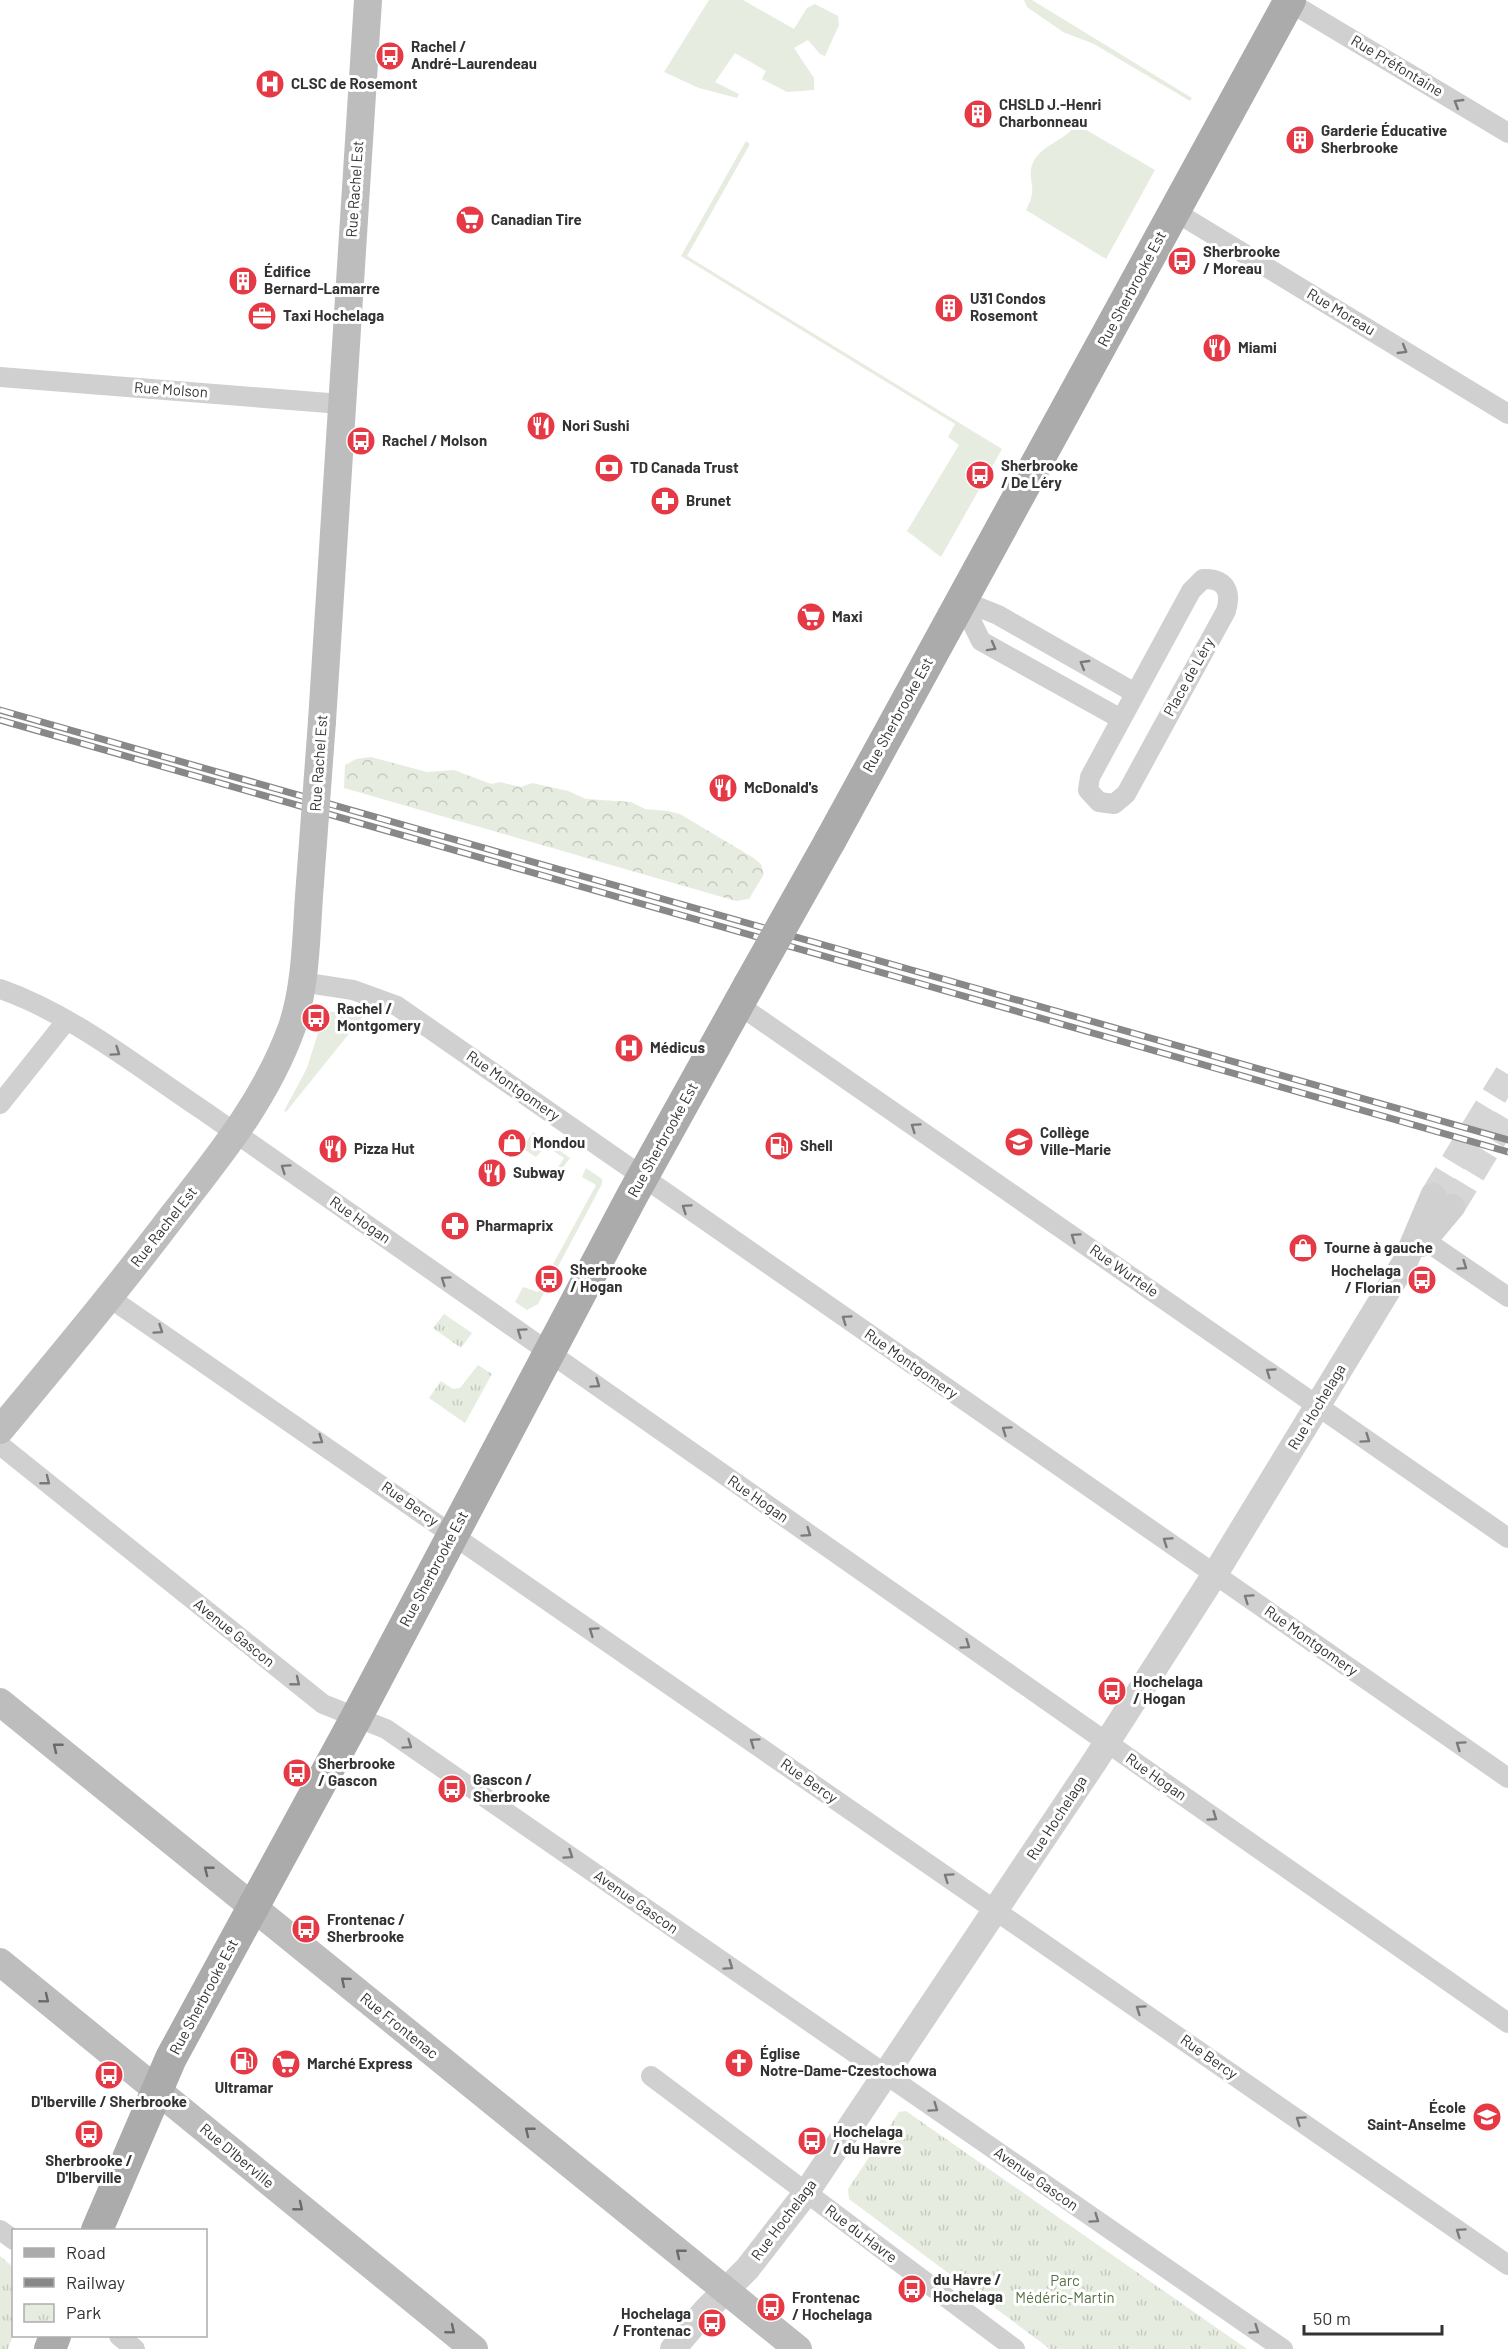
<svg xmlns="http://www.w3.org/2000/svg" width="1508" height="2349" font-family="Barlow,sans-serif">
<style>
.grass{fill:#e6ecdf}
.forest{fill:url(#forest-crowns)}
.park{fill:url(#park-tufts)}
.lines{fill:none;stroke-linecap:round;stroke-linejoin:round}
.tertiary-tunnel{stroke:#d6d6d6;stroke-width:26;stroke-dasharray:26 13;stroke-linecap:butt}
.minor{stroke:#d0d0d0;stroke-width:20}
.tertiary{stroke:#d0d0d0;stroke-width:26}
.secondary{stroke:#bdbdbd;stroke-width:28}
.primary{stroke:#ababab;stroke-width:32}
.rail-casing{stroke:#888;stroke-width:7}
.rail{stroke:#fff;stroke-width:4.5;stroke-dasharray:14;stroke-linecap:butt}
.secondary-bridge{stroke:#bdbdbd;stroke-width:28}
.primary-bridge{stroke:#ababab;stroke-width:32}
.oneway{stroke:#7a7a7a}
.oneway2{stroke:#6a6a6a}
.labels{text-anchor:middle;stroke-width:6;stroke-linejoin:round;paint-order:stroke}
.poi-label{font-size:15px;font-weight:bold;fill:#333;stroke:#fff;text-anchor:start}
.street-label{font-size:15px;fill:#333;stroke:#fff}
.park-label{font-size:15px;fill:#56703f;stroke:#fff}
</style>
<defs>
<pattern id="forest-crowns" width="20" height="18" patternUnits="userSpaceOnUse" patternTransform="scale(1.5)"><rect width="20" height="18" fill="#e6ecdf"/><path d="M2 6a3 3 0 1 1 6 0M12 15a3 3 0 1 1 6 0" fill="none" stroke="#c6cbc0"/></pattern>
<pattern id="park-tufts" width="24" height="20" patternUnits="userSpaceOnUse" patternTransform="scale(1.5)"><rect width="24" height="20" fill="#e6ecdf"/><path d="M3 7l-1-3M5 7V3M7 7l1-3M15 17l-1-3M17 17v-4M19 17l1-3" fill="none" stroke="#c6cbc0"/></pattern>
</defs>
<rect width="100%" height="100%" fill="#fff"/>
<path class="grass" d="M 709,0 L 743,0 L 794,29 L 807,8 L 815,4 L 838,16 L 839,25 L 825,56 L 820,54 L 808,40 L 794,48 L 814,78 L 814,90 L 787,92 L 762,79 L 766,71 L 735,53 L 715,82 L 739,94 L 737,98 L 699,88 L 664,72 Z
M 1024,0 L 1032,0 L 1192,98 L 1190,101 L 1094,44 L 1063,32 L 1027,7 Z
M 1076,124 L 1155,170 L 1106,259 L 1026,210 C 1039,187 1027,182 1032,165 C 1040,144 1065,142 1076,124 Z
M 746,141 L 750,144 L 687,256 L 1002,449 L 941,557 L 907,531 L 959,445 L 948,437 L 955,424 L 681,256 Z
M 325,1011 L 364,1015 L 286,1112 L 284,1111 L 307,1068 Z
M 533,1132 L 570,1158 L 560,1171 L 557,1169 L 564,1158 L 546,1146 L 536,1157 L 522,1148 Z
M 586,1168 L 602,1179 L 602,1184 L 538,1304 L 527,1310 L 515,1302 L 523,1287 L 538,1292 L 596,1185 L 582,1177 Z"/>
<path class="forest" d="M 371,757 L 427,772 L 454,770 L 491,784 L 500,782 L 521,787 L 532,783 L 568,791 L 586,799 L 631,802 L 645,809 L 667,811 L 680,814 L 752,857 L 761,864 L 764,874 L 749,899 L 736,901 L 344,788 L 345,765 L 356,759 Z"/>
<path class="park" d="M 444,1314 L 472,1333 L 461,1348 L 433,1328 Z
M 478,1365 L 492,1374 L 465,1423 L 429,1398 L 441,1381 L 453,1389 L 460,1388 Z
M 906,2111 L 1247,2349 L 1050,2349 L 849,2199 L 848,2189 L 899,2112 Z
M 0,2256 L 13,2267 L 13,2335 L 8,2349 L 0,2349 Z"/>
<g class="lines">
<path class="tertiary-tunnel" d="M 1433,1196 L 1508,1073
M 1452,1207 L 1508,1115"/>
<path class="minor" d="M 1286,0 L 1508,133
M 1174,211 L 1508,414
M 0,377 L 341,404
M 1203,579 C 1225,578 1232,591 1226,611 L 1126,794 L 1114,804 L 1099,802 L 1088,790 L 1090,777 L 1191,591 Z
M 961,600 L 981,641 L 1121,719
M 961,600 L 998,615 L 1135,693
M 301,982 L 353,990 L 397,1006 L 1508,1778
M 0,989 C 74,1015 139,1068 204,1111 L 1508,2023
M 739,1005 L 1508,1538
M 0,1104 L 67,1020
M 1417,1235 L 1508,1297
M 110,1298 L 1508,2265
M 0,1445 L 323,1704 L 386,1729 L 1283,2349
M 651,2076 L 1015,2349
M 0,2230 L 14,2240
M 119,2336 L 135,2349"/>
<path class="tertiary" d="M 1421,1244 L 1452,1207
M 673,2349 L 706,2310 L 747,2269 L 806,2193 L 1095,1761 L 1215,1574 L 1405,1262 L 1433,1196"/>
<path class="secondary" d="M 322,721 L 368,0
M 0,1430 C 59,1359 118,1288 174,1214 C 220,1155 266,1099 292,1027 C 307,982 306,930 310,883
M 0,1702 L 798,2349
M 0,1962 L 474,2349"/>
<path class="primary" d="M 830,841 L 1290,0
M 97,2230 L 171,2058 L 356,1718 L 632,1196 L 749,985
M 50,2349 L 55,2336"/>
<g class="rail-casing">
<path id="rail" d="M 0,710 L 1508,1140
M 0,720 L 1508,1152"/>
</g>
<use href="#rail" class="rail"/>
<path class="secondary-bridge" d="M 310,883 L 322,721"/>
<path class="primary-bridge" d="M 749,985 L 830,841"/>
</g>
<defs><path id="oneway-chevron" d="M-2-3.5L2.5 0L-2 3.5" fill="none" stroke-width="1.6" stroke-linecap="round" stroke-linejoin="round" transform="scale(1.5)"/></defs>
<g class="oneway">
<use href="#oneway-chevron" transform="translate(1458 103) rotate(-149)"/>
<use href="#oneway-chevron" transform="translate(1403 350) rotate(31)"/>
<use href="#oneway-chevron" transform="translate(992 647) rotate(29)"/>
<use href="#oneway-chevron" transform="translate(1084 664) rotate(-150)"/>
<use href="#oneway-chevron" transform="translate(116 1052) rotate(34)"/>
<use href="#oneway-chevron" transform="translate(915 1127) rotate(-145)"/>
<use href="#oneway-chevron" transform="translate(285 1168) rotate(-145)"/>
<use href="#oneway-chevron" transform="translate(686 1208) rotate(-146)"/>
<use href="#oneway-chevron" transform="translate(1075 1237) rotate(-145)"/>
<use href="#oneway-chevron" transform="translate(1463 1266) rotate(35)"/>
<use href="#oneway-chevron" transform="translate(445 1280) rotate(-145)"/>
<use href="#oneway-chevron" transform="translate(846 1319) rotate(-145)"/>
<use href="#oneway-chevron" transform="translate(159 1330) rotate(34)"/>
<use href="#oneway-chevron" transform="translate(521 1332) rotate(-145)"/>
<use href="#oneway-chevron" transform="translate(1270 1372) rotate(-145)"/>
<use href="#oneway-chevron" transform="translate(596 1384) rotate(35)"/>
<use href="#oneway-chevron" transform="translate(1006 1430) rotate(-145)"/>
<use href="#oneway-chevron" transform="translate(1366 1439) rotate(35)"/>
<use href="#oneway-chevron" transform="translate(319 1440) rotate(35)"/>
<use href="#oneway-chevron" transform="translate(46 1481) rotate(38)"/>
<use href="#oneway-chevron" transform="translate(807 1533) rotate(35)"/>
<use href="#oneway-chevron" transform="translate(1167 1541) rotate(-146)"/>
<use href="#oneway-chevron" transform="translate(1248 1598) rotate(-145)"/>
<use href="#oneway-chevron" transform="translate(593 1631) rotate(-145)"/>
<use href="#oneway-chevron" transform="translate(966 1645) rotate(35)"/>
<use href="#oneway-chevron" transform="translate(296 1682) rotate(39)"/>
<use href="#oneway-chevron" transform="translate(754 1742) rotate(-145)"/>
<use href="#oneway-chevron" transform="translate(408 1745) rotate(35)"/>
<use href="#oneway-chevron" transform="translate(1460 1745) rotate(-145)"/>
<use href="#oneway-chevron" transform="translate(1213 1817) rotate(35)"/>
<use href="#oneway-chevron" transform="translate(569 1855) rotate(34)"/>
<use href="#oneway-chevron" transform="translate(948 1877) rotate(-145)"/>
<use href="#oneway-chevron" transform="translate(729 1966) rotate(35)"/>
<use href="#oneway-chevron" transform="translate(1140 2009) rotate(-145)"/>
<use href="#oneway-chevron" transform="translate(934 2108) rotate(35)"/>
<use href="#oneway-chevron" transform="translate(1300 2120) rotate(-145)"/>
<use href="#oneway-chevron" transform="translate(1095 2219) rotate(35)"/>
<use href="#oneway-chevron" transform="translate(1460 2232) rotate(-145)"/>
<use href="#oneway-chevron" transform="translate(1255 2330) rotate(35)"/>
</g>
<g class="oneway2">
<use href="#oneway-chevron" transform="translate(57 1747) rotate(-141)"/>
<use href="#oneway-chevron" transform="translate(208 1870) rotate(-142)"/>
<use href="#oneway-chevron" transform="translate(345 1981) rotate(-140)"/>
<use href="#oneway-chevron" transform="translate(45 1999) rotate(39)"/>
<use href="#oneway-chevron" transform="translate(529 2131) rotate(-141)"/>
<use href="#oneway-chevron" transform="translate(299 2207) rotate(39)"/>
<use href="#oneway-chevron" transform="translate(680 2253) rotate(-141)"/>
<use href="#oneway-chevron" transform="translate(451 2330) rotate(39)"/>
</g>
<defs>
<g id="bus-disc" transform="scale(1.5)"><circle r="9.5" fill="#e63946" stroke="#fff"/><path d="M-5-6H5V4H4V6H2V4H-2V6H-4V4H-5ZM-3.5-4V0h7V-4ZM-3.5 1.2v1.5H-2V1.2ZM2 1.2v1.5H3.5V1.2Z" fill="#fff"/></g>
<g id="hospital-disc" transform="scale(1.5)"><circle r="9.5" fill="#e63946" stroke="#fff"/><path d="M-5-5h3v3.5h4V-5h3V5h-3V1.5h-4V5h-3Z" fill="#fff"/></g>
<g id="building-disc" transform="scale(1.5)"><circle r="9.5" fill="#e63946" stroke="#fff"/><path d="M-4-6H4V6H1V3H-1V6H-4ZM-2.5-4.3h1.7v1.8h-1.7ZM.8-4.3h1.7v1.8H.8ZM-2.5-1h1.7V.8h-1.7ZM.8-1h1.7V.8H.8Z" fill="#fff"/></g>
<g id="supermarket-disc" transform="scale(1.5)"><circle r="9.5" fill="#e63946" stroke="#fff"/><path d="M-6-5.5h2.5l.6 2H6L4.5 2H-2.5L-4.4-4H-6ZM-1.5 3.2a1.3 1.3 0 1 0 .1 0ZM3 3.2a1.3 1.3 0 1 0 .1 0Z" fill="#fff"/></g>
<g id="office-disc" transform="scale(1.5)"><circle r="9.5" fill="#e63946" stroke="#fff"/><path d="M-6-3h4V-5.5h4V-3h4V5H-6ZM-1-4.5V-3h2v-1.5ZM-6 0V1H6V0Z" fill="#fff"/></g>
<g id="restaurant-disc" transform="scale(1.5)"><circle r="9.5" fill="#e63946" stroke="#fff"/><path d="M-5-6h1v4h1v-4h1v4h1v-4h1v5L-1.5 .5V6h-2V.5L-5-1ZM5-6V6H3V1.5H1.5Q1.5-4 5-6Z" fill="#fff"/></g>
<g id="bank-disc" transform="scale(1.5)"><circle r="9.5" fill="#e63946" stroke="#fff"/><path d="M-6-4H6V4H-6ZM0-2.3a2.3 2.3 0 1 0 0 4.6a2.3 2.3 0 1 0 0-4.6Z" fill="#fff"/></g>
<g id="pharmacy-disc" transform="scale(1.5)"><circle r="9.5" fill="#e63946" stroke="#fff"/><path d="M-2-6h4v4h4v4h-4v4h-4v-4h-4v-4h4Z" fill="#fff"/></g>
<g id="school-disc" transform="scale(1.5)"><circle r="9.5" fill="#e63946" stroke="#fff"/><path d="M0-5L7-2L0 1L-7-2ZM-4 1L0 2.5L4 1V4Q0 6-4 4Z" fill="#fff"/></g>
<g id="shop-disc" transform="scale(1.5)"><circle r="9.5" fill="#e63946" stroke="#fff"/><path d="M-5-2.5h2.3a2.7 3.5 0 0 1 5.4 0H5L5.5 6h-11ZM-1.5-2.5h3a1.5 2.3 0 0 0-3 0Z" fill="#fff"/></g>
<g id="fuel-disc" transform="scale(1.5)"><circle r="9.5" fill="#e63946" stroke="#fff"/><path d="M-5.5-6h7V0h2V4h1.3V-2.5L3-4.5l.8-.8L6-3V5H2.5V1h-1V6h-7ZM-4.2-4.7v3.2H.2V-4.7Z" fill="#fff"/></g>
<g id="church-disc" transform="scale(1.5)"><circle r="9.5" fill="#e63946" stroke="#fff"/><path d="M-1.2-6h2.4v3.5h3.3v2.4h-3.3V6h-2.4V-.1h-3.3v-2.4h3.3Z" fill="#fff"/></g>
</defs>
<g fill-rule="evenodd">
<use href="#bus-disc" x="390" y="56"/>
<use href="#hospital-disc" x="270" y="84"/>
<use href="#building-disc" x="978" y="114"/>
<use href="#building-disc" x="1300" y="140"/>
<use href="#supermarket-disc" x="470" y="220"/>
<use href="#bus-disc" x="1182" y="261"/>
<use href="#building-disc" x="243" y="281"/>
<use href="#building-disc" x="949" y="308"/>
<use href="#office-disc" x="262" y="316"/>
<use href="#restaurant-disc" x="1217" y="348"/>
<use href="#restaurant-disc" x="541" y="426"/>
<use href="#bus-disc" x="361" y="441"/>
<use href="#bank-disc" x="609" y="468"/>
<use href="#bus-disc" x="980" y="475"/>
<use href="#pharmacy-disc" x="665" y="501"/>
<use href="#supermarket-disc" x="811" y="617"/>
<use href="#restaurant-disc" x="723" y="788"/>
<use href="#bus-disc" x="316" y="1018"/>
<use href="#hospital-disc" x="629" y="1048"/>
<use href="#school-disc" x="1019" y="1142"/>
<use href="#shop-disc" x="512" y="1143"/>
<use href="#fuel-disc" x="779" y="1146"/>
<use href="#restaurant-disc" x="333" y="1149"/>
<use href="#restaurant-disc" x="492" y="1173"/>
<use href="#pharmacy-disc" x="455" y="1226"/>
<use href="#shop-disc" x="1303" y="1248"/>
<use href="#bus-disc" x="549" y="1279"/>
<use href="#bus-disc" x="1422" y="1280"/>
<use href="#bus-disc" x="1112" y="1691"/>
<use href="#bus-disc" x="297" y="1773"/>
<use href="#bus-disc" x="452" y="1789"/>
<use href="#bus-disc" x="306" y="1929"/>
<use href="#fuel-disc" x="244" y="2061"/>
<use href="#church-disc" x="739" y="2063"/>
<use href="#supermarket-disc" x="286" y="2064"/>
<use href="#bus-disc" x="109" y="2075"/>
<use href="#school-disc" x="1487" y="2117"/>
<use href="#bus-disc" x="89" y="2134"/>
<use href="#bus-disc" x="812" y="2141"/>
<use href="#bus-disc" x="912" y="2289"/>
<use href="#bus-disc" x="771" y="2307"/>
<use href="#bus-disc" x="712" y="2323"/>
</g>
<g class="labels">
<g class="poi-label">
<text x="411" y="52">Rachel /<tspan x="411" dy="17">André-Laurendeau</tspan></text>
<text x="291" y="89">CLSC de Rosemont</text>
<text x="999" y="110">CHSLD J.-Henri<tspan x="999" dy="17">Charbonneau</tspan></text>
<text x="1321" y="136">Garderie Éducative<tspan x="1321" dy="17">Sherbrooke</tspan></text>
<text x="491" y="225">Canadian Tire</text>
<text x="1203" y="257">Sherbrooke<tspan x="1203" dy="17">/ Moreau</tspan></text>
<text x="264" y="277">Édifice<tspan x="264" dy="17">Bernard-Lamarre</tspan></text>
<text x="970" y="304">U31 Condos<tspan x="970" dy="17">Rosemont</tspan></text>
<text x="283" y="321">Taxi Hochelaga</text>
<text x="1238" y="353">Miami</text>
<text x="562" y="431">Nori Sushi</text>
<text x="382" y="446">Rachel / Molson</text>
<text x="1001" y="471">Sherbrooke<tspan x="1001" dy="17">/ De Léry</tspan></text>
<text x="630" y="473">TD Canada Trust</text>
<text x="686" y="506">Brunet</text>
<text x="832" y="622">Maxi</text>
<text x="744" y="793">McDonald's</text>
<text x="337" y="1014">Rachel /<tspan x="337" dy="17">Montgomery</tspan></text>
<text x="650" y="1053">Médicus</text>
<text x="1040" y="1138">Collège<tspan x="1040" dy="17">Ville-Marie</tspan></text>
<text x="533" y="1148">Mondou</text>
<text x="800" y="1151">Shell</text>
<text x="354" y="1154">Pizza Hut</text>
<text x="513" y="1178">Subway</text>
<text x="476" y="1231">Pharmaprix</text>
<text x="1324" y="1253">Tourne à gauche</text>
<text x="570" y="1275">Sherbrooke<tspan x="570" dy="17">/ Hogan</tspan></text>
<text x="1401" y="1276" text-anchor="end">Hochelaga<tspan x="1401" dy="17">/ Florian</tspan></text>
<text x="1133" y="1687">Hochelaga<tspan x="1133" dy="17">/ Hogan</tspan></text>
<text x="318" y="1769">Sherbrooke<tspan x="318" dy="17">/ Gascon</tspan></text>
<text x="473" y="1785">Gascon /<tspan x="473" dy="17">Sherbrooke</tspan></text>
<text x="327" y="1925">Frontenac /<tspan x="327" dy="17">Sherbrooke</tspan></text>
<text x="760" y="2059">Église<tspan x="760" dy="17">Notre-Dame-Czestochowa</tspan></text>
<text x="307" y="2069">Marché Express</text>
<text x="244" y="2093" text-anchor="middle">Ultramar</text>
<text x="109" y="2107" text-anchor="middle">D'Iberville / Sherbrooke</text>
<text x="1466" y="2113" text-anchor="end">École<tspan x="1466" dy="17">Saint-Anselme</tspan></text>
<text x="833" y="2137">Hochelaga<tspan x="833" dy="17">/ du Havre</tspan></text>
<text x="89" y="2166" text-anchor="middle">Sherbrooke /<tspan x="89" dy="17">D'Iberville</tspan></text>
<text x="933" y="2285">du Havre /<tspan x="933" dy="17">Hochelaga</tspan></text>
<text x="792" y="2303">Frontenac<tspan x="792" dy="17">/ Hochelaga</tspan></text>
<text x="691" y="2319" text-anchor="end">Hochelaga<tspan x="691" dy="17">/ Frontenac</tspan></text>
</g>
<g class="street-label">
<text transform="translate(1397 66) rotate(31)" y="5">Rue Préfontaine</text>
<text transform="translate(355 189) rotate(-86)" y="5">Rue Rachel Est</text>
<text transform="translate(1132 289) rotate(-62)" y="5">Rue Sherbrooke Est</text>
<text transform="translate(1341 312) rotate(31)" y="5">Rue Moreau</text>
<text transform="translate(171 390) rotate(4)" y="5">Rue Molson</text>
<text transform="translate(1189 677) rotate(-61)" y="5">Place de Léry</text>
<text transform="translate(898 715) rotate(-61)" y="5">Rue Sherbrooke Est</text>
<text transform="translate(319 763) rotate(-86)" y="5">Rue Rachel Est</text>
<text transform="translate(513 1086) rotate(35)" y="5">Rue Montgomery</text>
<text transform="translate(663 1140) rotate(-61)" y="5">Rue Sherbrooke Est</text>
<text transform="translate(360 1220) rotate(35)" y="5">Rue Hogan</text>
<text transform="translate(164 1227) rotate(-52)" y="5">Rue Rachel Est</text>
<text transform="translate(1124 1271) rotate(35)" y="5">Rue Wurtele</text>
<text transform="translate(911 1364) rotate(35)" y="5">Rue Montgomery</text>
<text transform="translate(1317 1407) rotate(-59)" y="5">Rue Hochelaga</text>
<text transform="translate(758 1499) rotate(35)" y="5">Rue Hogan</text>
<text transform="translate(410 1504) rotate(35)" y="5">Rue Bercy</text>
<text transform="translate(434 1569) rotate(-62)" y="5">Rue Sherbrooke Est</text>
<text transform="translate(234 1633) rotate(39)" y="5">Avenue Gascon</text>
<text transform="translate(1311 1641) rotate(35)" y="5">Rue Montgomery</text>
<text transform="translate(1156 1777) rotate(35)" y="5">Rue Hogan</text>
<text transform="translate(809 1781) rotate(35)" y="5">Rue Bercy</text>
<text transform="translate(1057 1818) rotate(-57)" y="5">Rue Hochelaga</text>
<text transform="translate(636 1902) rotate(35)" y="5">Avenue Gascon</text>
<text transform="translate(204 1997) rotate(-62)" y="5">Rue Sherbrooke Est</text>
<text transform="translate(399 2026) rotate(39)" y="5">Rue Frontenac</text>
<text transform="translate(1209 2057) rotate(35)" y="5">Rue Bercy</text>
<text transform="translate(237 2156) rotate(40)" y="5">Rue D'Iberville</text>
<text transform="translate(1036 2179) rotate(35)" y="5">Avenue Gascon</text>
<text transform="translate(784 2220) rotate(-53)" y="5">Rue Hochelaga</text>
<text transform="translate(861 2234) rotate(37)" y="5">Rue du Havre</text>
</g>
<g class="park-label">
<text x="1065" y="2286">Parc<tspan x="1065" dy="17">Médéric-Martin</tspan></text>
</g>
</g>
<rect x="12" y="2229" width="195" height="108" fill="#ffffff" stroke="#adadad" stroke-width="1.5"/>
<rect x="24" y="2248" width="30" height="9" fill="#ababab" stroke="#adadad" stroke-width="1.5"/>
<text x="66" y="2259" font-size="18" fill="#333333">Road</text>
<rect x="24" y="2278" width="30" height="9" fill="#888888" stroke="#adadad" stroke-width="1.5"/>
<text x="66" y="2289" font-size="18" fill="#333333">Railway</text>
<rect x="24" y="2304" width="30" height="18" fill="url(#park-tufts)" stroke="#adadad" stroke-width="1.5"/>
<text x="66" y="2319" font-size="18" fill="#333333">Park</text>
<path d="M1304 2325v9h138v-9" fill="none" stroke="#333333" stroke-width="3"/>
<text x="1313" y="2325" font-size="18" fill="#333333" stroke="#ffffff" stroke-width="4.5" paint-order="stroke">50 m</text>
</svg>
